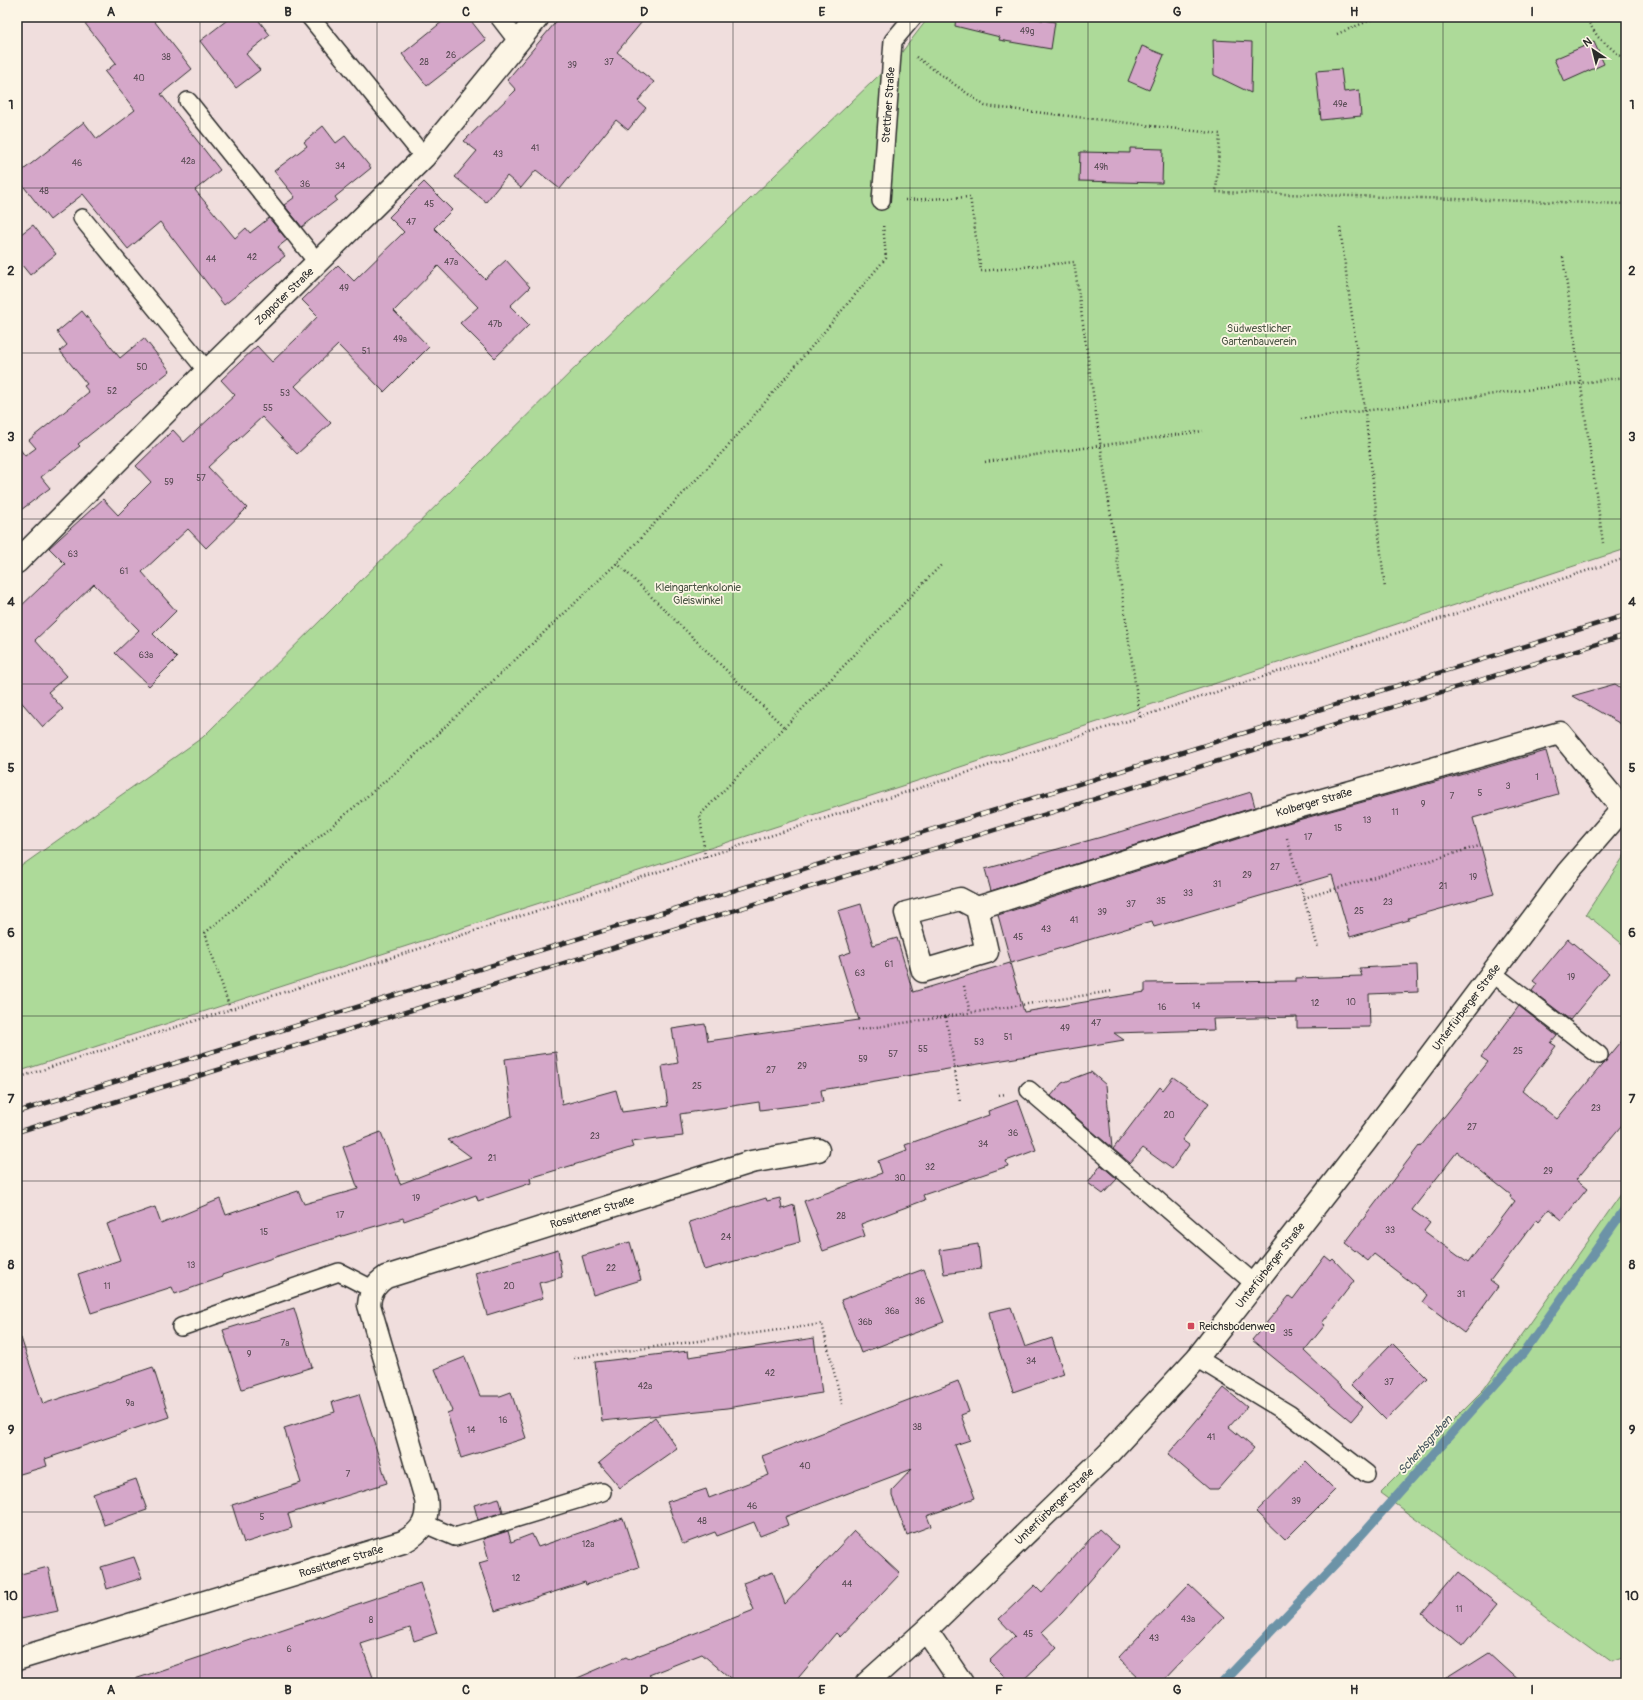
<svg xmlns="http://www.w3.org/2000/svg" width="1643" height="1700" font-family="Pangolin,sans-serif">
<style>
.green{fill:#adda99;stroke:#6c8262}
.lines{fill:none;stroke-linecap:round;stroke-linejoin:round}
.stream{stroke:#6c93a7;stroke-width:9}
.building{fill:#d5a7c9;stroke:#2b2b2b;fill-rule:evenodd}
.lane-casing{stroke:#2b2b2b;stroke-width:20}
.street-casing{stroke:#2b2b2b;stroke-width:25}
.path{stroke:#2b2b2b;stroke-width:2.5;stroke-dasharray:1 3;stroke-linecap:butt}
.lane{stroke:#fcf5e5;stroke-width:17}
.street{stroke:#fcf5e5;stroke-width:22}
.rail-casing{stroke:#2b2b2b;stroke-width:4.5}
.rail{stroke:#fcf5e5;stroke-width:3;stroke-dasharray:9;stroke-linecap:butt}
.grid{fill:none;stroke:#2b2b2b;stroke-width:1;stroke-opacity:0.55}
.poi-dot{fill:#d1495b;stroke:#fcf5e5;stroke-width:1.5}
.labels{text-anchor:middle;stroke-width:3.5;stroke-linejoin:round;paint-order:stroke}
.number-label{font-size:9px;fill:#564a52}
.street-label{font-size:11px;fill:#2b2b2b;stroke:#fcf5e5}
.park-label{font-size:11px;fill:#4c5746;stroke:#fcf5e5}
.poi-label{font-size:11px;fill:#2b2b2b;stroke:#fcf5e5;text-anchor:start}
.water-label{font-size:12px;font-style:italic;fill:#46565e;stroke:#fcf5e5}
.neatline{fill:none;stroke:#2b2b2b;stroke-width:1.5}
.grid-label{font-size:13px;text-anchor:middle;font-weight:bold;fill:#2b2b2b}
</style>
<rect width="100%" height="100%" fill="#f0dedd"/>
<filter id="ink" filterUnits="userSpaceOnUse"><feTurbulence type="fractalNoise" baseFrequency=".025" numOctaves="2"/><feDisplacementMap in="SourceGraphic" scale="8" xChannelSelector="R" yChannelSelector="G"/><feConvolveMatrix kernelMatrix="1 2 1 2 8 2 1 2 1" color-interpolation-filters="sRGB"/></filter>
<g filter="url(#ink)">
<path class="green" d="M 929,17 L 1626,17 L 1626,549 L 948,771 L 17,1072 L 17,869 L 203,737 L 600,343 L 898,57 Z
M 1626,853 L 1626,947 L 1586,914 Z
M 1626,1187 L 1626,1659 L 1612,1664 L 1380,1493 L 1484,1389 Z"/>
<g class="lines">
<path class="stream" d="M 1222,1683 L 1339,1560 L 1524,1352 L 1626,1207"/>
</g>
<path class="building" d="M 80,17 L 151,17 L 192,69 L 161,94 L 220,170 L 195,190 L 235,238 L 246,228 L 250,233 L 269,218 L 287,240 L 278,247 L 285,256 L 224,305 L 160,222 L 128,249 L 83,194 L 50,220 L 17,178 L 17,175 L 84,122 L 97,139 L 135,110 L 105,72 L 116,63 Z
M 231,17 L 256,17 L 270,35 L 246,54 L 260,70 L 236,88 L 200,41 Z
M 448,17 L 468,17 L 486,40 L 427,86 L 402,54 Z
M 560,17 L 646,17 L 617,52 L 654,82 L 638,101 L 646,108 L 628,130 L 616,120 L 560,189 L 536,170 L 521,188 L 507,176 L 486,202 L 455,177 L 477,151 L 464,141 L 516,90 L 507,80 Z
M 956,17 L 1023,17 L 1055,22 L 1051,49 L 999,40 L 1000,37 L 955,26 Z
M 1213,40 L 1252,42 L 1251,93 L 1214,75 Z
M 1594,42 L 1604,64 L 1564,82 L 1554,59 Z
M 1142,46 L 1164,55 L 1149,90 L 1128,81 Z
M 1341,69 L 1344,92 L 1359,90 L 1361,116 L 1321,120 L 1316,71 Z
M 323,126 L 336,143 L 345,136 L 371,168 L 335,197 L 337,200 L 302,227 L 284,205 L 295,197 L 274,171 L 307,146 L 304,142 Z
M 1130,148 L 1163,149 L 1162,183 L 1079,181 L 1080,152 L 1130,153 Z
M 424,182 L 452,210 L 434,228 L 485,279 L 506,260 L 530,287 L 510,306 L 529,325 L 495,358 L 460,323 L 478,307 L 438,266 L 394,311 L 429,347 L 384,392 L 338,345 L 295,386 L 331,423 L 297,454 L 262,417 L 208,467 L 247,508 L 206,548 L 188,529 L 142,572 L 176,611 L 153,634 L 177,658 L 149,686 L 115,653 L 139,630 L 94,584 L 35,640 L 67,676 L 48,692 L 63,709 L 43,727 L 17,697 L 17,610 L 65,564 L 49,548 L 103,499 L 118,515 L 151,482 L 136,466 L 173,430 L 184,442 L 235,395 L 221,380 L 257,346 L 272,362 L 296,339 L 318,316 L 302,300 L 338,265 L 354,281 L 404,232 L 389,217 Z
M 33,225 L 56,254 L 30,275 L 17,259 L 17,237 Z
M 82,311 L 120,358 L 144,338 L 170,371 L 78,444 L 80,446 L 41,477 L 50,488 L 17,513 L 17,445 L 25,456 L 36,448 L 29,440 L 89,392 L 84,386 L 87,384 L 60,351 L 67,345 L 57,332 Z
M 1615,684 L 1626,691 L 1626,727 L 1572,696 Z
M 1546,751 L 1558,794 L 1473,818 L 1494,894 L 1408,918 L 1409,920 L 1350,937 L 1332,875 L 1154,927 L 1152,921 L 1011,963 L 998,915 L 1284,824 Z
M 1251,792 L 1255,807 L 991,891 L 985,869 L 1116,833 Z
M 861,904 L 873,945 L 897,938 L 913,992 L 1010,963 L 1024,1012 L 1145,992 L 1145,983 L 1296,981 L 1296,978 L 1362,976 L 1359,968 L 1417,965 L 1418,992 L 1369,994 L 1370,1027 L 1297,1028 L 1297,1017 L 1213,1019 L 1214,1030 L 1114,1033 L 1124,1040 L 821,1090 L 823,1102 L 760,1110 L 759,1102 L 680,1114 L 683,1136 L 631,1142 L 633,1147 L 530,1178 L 531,1183 L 478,1201 L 476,1195 L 404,1221 L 403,1218 L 302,1248 L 222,1275 L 223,1277 L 175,1294 L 172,1287 L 91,1313 L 78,1274 L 120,1260 L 107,1224 L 155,1207 L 161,1224 L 220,1199 L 226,1215 L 298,1191 L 304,1204 L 358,1189 L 343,1147 L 381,1132 L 400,1184 L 471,1157 L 448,1140 L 512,1116 L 505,1059 L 556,1052 L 562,1105 L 616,1090 L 622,1112 L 668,1106 L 662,1066 L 678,1063 L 672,1029 L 705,1024 L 708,1041 L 859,1020 L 839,956 L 851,952 L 838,911 Z
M 1568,939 L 1609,973 L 1570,1020 L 1532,991 L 1537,984 L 1533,981 Z
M 1519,1006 L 1557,1036 L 1551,1043 L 1556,1046 L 1522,1091 L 1557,1119 L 1626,1036 L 1626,1120 L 1576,1180 L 1587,1189 L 1562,1220 L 1549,1209 L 1539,1221 L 1537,1219 L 1490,1281 L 1498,1287 L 1464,1333 L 1423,1302 L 1428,1295 L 1374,1254 L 1368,1261 L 1345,1243 L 1419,1146 L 1420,1147 L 1488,1062 L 1481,1057 ZM 1457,1152 L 1511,1195 L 1510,1197 L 1515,1201 L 1468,1263 L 1424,1231 L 1430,1223 L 1412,1210 Z
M 1091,1072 L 1106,1085 L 1112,1148 L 1051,1096 L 1062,1083 Z
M 1173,1077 L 1209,1103 L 1182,1140 L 1189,1145 L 1172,1169 L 1143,1148 L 1130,1163 L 1113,1149 L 1160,1087 L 1163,1090 Z
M 1018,1100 L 1036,1150 L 1006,1161 L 1008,1166 L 923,1195 L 925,1200 L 861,1224 L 865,1236 L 823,1251 L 804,1201 L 882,1173 L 878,1161 L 907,1150 L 905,1145 L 989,1115 L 988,1111 Z
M 1101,1165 L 1117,1179 L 1103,1194 L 1088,1183 Z
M 766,1198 L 767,1201 L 780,1198 L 782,1209 L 794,1205 L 800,1242 L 704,1270 L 689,1222 Z
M 630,1242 L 641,1280 L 593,1295 L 582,1256 Z
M 978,1244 L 981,1269 L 944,1274 L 940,1250 Z
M 558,1249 L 562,1277 L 539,1283 L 543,1298 L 487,1315 L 475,1273 Z
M 1325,1256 L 1331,1261 L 1333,1259 L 1354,1281 L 1322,1323 L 1325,1325 L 1304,1351 L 1363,1407 L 1351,1421 L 1252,1340 L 1289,1296 L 1293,1299 Z
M 924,1269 L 944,1322 L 861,1353 L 841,1300 Z
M 1011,1307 L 1025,1347 L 1052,1338 L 1064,1374 L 1013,1392 L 994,1335 L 989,1312 Z
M 294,1308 L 312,1367 L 242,1389 L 223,1330 Z
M 21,1338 L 43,1404 L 153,1367 L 169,1417 L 45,1459 L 47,1466 L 17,1475 L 17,1339 Z
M 814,1338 L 822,1393 L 727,1408 L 602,1421 L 595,1362 L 688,1351 L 689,1357 Z
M 1392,1343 L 1427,1378 L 1386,1420 L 1351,1385 Z
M 465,1357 L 480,1396 L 500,1396 L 511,1392 L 526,1438 L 461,1458 L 447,1413 L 452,1411 L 435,1369 Z
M 958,1381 L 969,1412 L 961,1415 L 970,1440 L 955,1445 L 975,1498 L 927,1516 L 931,1526 L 907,1535 L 892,1496 L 892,1490 L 912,1469 L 785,1517 L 788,1525 L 760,1536 L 754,1522 L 717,1536 L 715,1532 L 683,1544 L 667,1502 L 706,1489 L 709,1498 L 769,1475 L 762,1456 Z
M 1224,1388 L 1247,1407 L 1229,1427 L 1254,1448 L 1218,1489 L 1209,1489 L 1168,1454 Z
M 359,1394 L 387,1483 L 288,1514 L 292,1528 L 244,1543 L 232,1505 L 301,1483 L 284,1428 L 335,1412 L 332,1402 Z
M 655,1417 L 677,1448 L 620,1488 L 599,1463 Z
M 1306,1461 L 1335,1490 L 1285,1540 L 1256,1512 Z
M 136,1479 L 147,1510 L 104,1525 L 93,1494 Z
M 499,1498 L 503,1512 L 478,1520 L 474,1505 Z
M 623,1518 L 639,1567 L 586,1585 L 585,1582 L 495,1611 L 479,1563 L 489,1560 L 483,1539 L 508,1531 L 511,1542 L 532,1534 L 538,1547 Z
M 1099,1529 L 1119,1547 L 1062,1613 L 1042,1632 L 1057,1648 L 1020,1683 L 1011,1683 L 989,1661 L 1015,1636 L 999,1619 L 1035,1585 L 1042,1592 Z
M 854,1531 L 900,1574 L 840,1637 L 836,1633 L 794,1683 L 736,1683 L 702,1654 L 649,1675 L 658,1683 L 566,1683 L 626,1657 L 629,1659 L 754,1610 L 743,1583 L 773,1572 L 785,1604 Z
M 134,1557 L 142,1578 L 107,1589 L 101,1567 Z
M 48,1567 L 58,1611 L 21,1619 L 17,1601 L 17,1575 Z
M 1457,1572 L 1497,1604 L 1462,1647 L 1422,1614 Z
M 420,1583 L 437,1633 L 414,1641 L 410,1628 L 361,1644 L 375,1683 L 136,1683 L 135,1679 Z
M 1189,1584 L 1224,1617 L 1161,1683 L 1144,1683 L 1118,1658 Z
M 1488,1652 L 1522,1683 L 1439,1683 Z"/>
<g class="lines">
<g class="lane-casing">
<path id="lane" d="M 310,17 L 424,157
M 499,17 L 519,43
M 188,101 L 318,263
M 881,201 L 893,41 L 913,17
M 82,218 L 207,371
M 1491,972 L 1599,1055
M 1029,1090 L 1255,1284
M 181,1327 L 339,1272 L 372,1289
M 1197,1358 L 1289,1414 L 1367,1474
M 425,1524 L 455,1537 L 602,1492"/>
</g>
<g class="street-casing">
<path id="street" d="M 17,562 L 207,371 L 424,157 L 538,17
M 977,908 L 987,952 L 923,971 L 906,913 L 960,899 L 977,908 L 1280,812 L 1560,733 L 1622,808
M 926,1630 L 962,1683
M 17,1659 L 403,1542 C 422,1532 429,1520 426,1499 L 369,1305 C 370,1292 375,1284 386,1277 L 751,1162 L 818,1150
M 867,1683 L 926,1630 L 1108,1454 L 1197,1358 L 1366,1141 L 1567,873 L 1626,805"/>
</g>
<path class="path" d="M 1585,17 L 1598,37 L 1626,61
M 1337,34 L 1378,17
M 916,57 L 985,106 L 1220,134 L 1216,192 L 1626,204
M 905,200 L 970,197 L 981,271 L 1074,262 L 1140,717
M 1340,228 L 1365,411 L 1385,589
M 1563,257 L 1603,543
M 1301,419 L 1626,377
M 985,462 L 1203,431
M 617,563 L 785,728
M 1287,838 L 1318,948
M 705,857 L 700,815 L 941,565
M 1304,898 L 1479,846
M 964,986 L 970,1013
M 230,1009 L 205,933 L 410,760 L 617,563 L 730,444 L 886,258 L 883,224
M 946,1017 L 960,1102
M 857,1030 L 1113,991
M 17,1078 L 1140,717 L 1626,558
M 999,1095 L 1006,1094
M 574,1358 L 822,1324 L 842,1404"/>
<use href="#lane" class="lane"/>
<use href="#street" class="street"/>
<g class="rail-casing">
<path id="rail" d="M 17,1112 L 1626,615
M 17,1132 L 1626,635"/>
</g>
<use href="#rail" class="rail"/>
</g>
</g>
<path class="grid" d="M 200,17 L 200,1683M 377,17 L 377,1683M 555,17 L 555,1683M 733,17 L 733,1683M 910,17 L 910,1683M 1088,17 L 1088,1683M 1266,17 L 1266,1683M 1443,17 L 1443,1683M 17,188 L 1626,188M 17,353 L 1626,353M 17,519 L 1626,519M 17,684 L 1626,684M 17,850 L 1626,850M 17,1016 L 1626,1016M 17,1181 L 1626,1181M 17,1347 L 1626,1347M 17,1512 L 1626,1512"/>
<rect class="poi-dot" x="1187" y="1322" width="8" height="8" rx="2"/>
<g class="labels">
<g class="number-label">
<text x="1027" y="34">49g</text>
<text x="451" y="58">26</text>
<text x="166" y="60">38</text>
<text x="424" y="65">28</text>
<text x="609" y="65">37</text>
<text x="572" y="68">39</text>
<text x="139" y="81">40</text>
<text x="1340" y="107">49e</text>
<text x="535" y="151">41</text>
<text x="498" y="157">43</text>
<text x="188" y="164">42a</text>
<text x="77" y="166">46</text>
<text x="340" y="169">34</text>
<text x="1101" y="170">49h</text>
<text x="305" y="187">36</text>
<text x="44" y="194">48</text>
<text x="429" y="207">45</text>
<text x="411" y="225">47</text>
<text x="252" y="260">42</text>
<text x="211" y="262">44</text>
<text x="451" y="265">47a</text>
<text x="344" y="291">49</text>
<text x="495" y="327">47b</text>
<text x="400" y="342">49a</text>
<text x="366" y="354">51</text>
<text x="142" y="370">50</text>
<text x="112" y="394">52</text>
<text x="285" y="396">53</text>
<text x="268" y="411">55</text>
<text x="201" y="481">57</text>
<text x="169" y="485">59</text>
<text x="73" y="557">63</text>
<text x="124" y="574">61</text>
<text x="146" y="658">63a</text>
<text x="1537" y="780">1</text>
<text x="1508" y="789">3</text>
<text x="1480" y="796">5</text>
<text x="1452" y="799">7</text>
<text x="1423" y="807">9</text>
<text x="1395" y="815">11</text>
<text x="1367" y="823">13</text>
<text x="1338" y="831">15</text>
<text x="1308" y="840">17</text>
<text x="1275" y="870">27</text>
<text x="1247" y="878">29</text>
<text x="1473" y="880">19</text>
<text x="1217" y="887">31</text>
<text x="1443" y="889">21</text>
<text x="1188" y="896">33</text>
<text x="1161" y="904">35</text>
<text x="1388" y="905">23</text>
<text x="1131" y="907">37</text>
<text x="1359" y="914">25</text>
<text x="1102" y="915">39</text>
<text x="1074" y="923">41</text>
<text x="1046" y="932">43</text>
<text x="1018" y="940">45</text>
<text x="889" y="967">61</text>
<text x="860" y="976">63</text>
<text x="1571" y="980">19</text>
<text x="1351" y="1005">10</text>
<text x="1315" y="1006">12</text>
<text x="1196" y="1009">14</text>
<text x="1162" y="1010">16</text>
<text x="1096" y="1026">47</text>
<text x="1065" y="1031">49</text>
<text x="1008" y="1040">51</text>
<text x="979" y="1045">53</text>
<text x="923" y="1052">55</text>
<text x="1518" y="1054">25</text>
<text x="893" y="1057">57</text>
<text x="863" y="1062">59</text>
<text x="802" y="1069">29</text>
<text x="771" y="1073">27</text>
<text x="697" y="1089">25</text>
<text x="1596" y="1111">23</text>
<text x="1169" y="1118">20</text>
<text x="1472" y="1130">27</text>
<text x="1013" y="1136">36</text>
<text x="595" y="1139">23</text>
<text x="983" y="1147">34</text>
<text x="492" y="1161">21</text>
<text x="930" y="1170">32</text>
<text x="1548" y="1174">29</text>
<text x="900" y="1181">30</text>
<text x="416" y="1201">19</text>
<text x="340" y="1218">17</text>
<text x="841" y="1219">28</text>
<text x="1390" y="1233">33</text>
<text x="264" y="1235">15</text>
<text x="726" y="1240">24</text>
<text x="191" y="1268">13</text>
<text x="611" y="1271">22</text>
<text x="107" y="1289">11</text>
<text x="509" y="1289">20</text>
<text x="1461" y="1297">31</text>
<text x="920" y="1304">36</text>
<text x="892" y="1314">36a</text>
<text x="865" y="1325">36b</text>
<text x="1288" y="1336">35</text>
<text x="285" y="1346">7a</text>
<text x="249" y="1357">9</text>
<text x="1031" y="1364">34</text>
<text x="770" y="1376">42</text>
<text x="1389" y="1385">37</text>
<text x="645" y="1389">42a</text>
<text x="130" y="1406">9a</text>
<text x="503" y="1423">16</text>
<text x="917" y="1430">38</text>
<text x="471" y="1433">14</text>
<text x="1211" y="1440">41</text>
<text x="805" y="1469">40</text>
<text x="348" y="1477">7</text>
<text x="1296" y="1504">39</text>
<text x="752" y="1509">46</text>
<text x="262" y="1520">5</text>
<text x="702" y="1524">48</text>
<text x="588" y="1547">12a</text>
<text x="516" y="1581">12</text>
<text x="847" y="1587">44</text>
<text x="1459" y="1612">11</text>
<text x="1188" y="1622">43a</text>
<text x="371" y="1623">8</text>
<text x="1028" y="1637">45</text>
<text x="1154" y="1641">43</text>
<text x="289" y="1652">6</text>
</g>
<g class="street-label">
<text transform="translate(888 105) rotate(-86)" y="4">Stettiner Straße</text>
<text transform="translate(284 296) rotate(-44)" y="4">Zoppoter Straße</text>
<text transform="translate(1314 802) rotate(-16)" y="4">Kolberger Straße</text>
<text transform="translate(1466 1007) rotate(-53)" y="4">Unterfürberger Straße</text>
<text transform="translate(592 1212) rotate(-17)" y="4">Rossittener Straße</text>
<text transform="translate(1270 1265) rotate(-52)" y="4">Unterfürberger Straße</text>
<text transform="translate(1054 1506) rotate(-44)" y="4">Unterfürberger Straße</text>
<text transform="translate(341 1561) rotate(-17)" y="4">Rossittener Straße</text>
</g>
<g class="park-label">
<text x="1259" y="332">Südwestlicher<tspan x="1259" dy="13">Gartenbauverein</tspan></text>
<text x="698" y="591">Kleingartenkolonie<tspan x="698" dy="13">Gleiswinkel</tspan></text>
</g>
<g class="poi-label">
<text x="1199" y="1330">Reichsbodenweg</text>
</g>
<g class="water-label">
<text transform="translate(1425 1445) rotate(-48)" y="4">Scherbsgraben</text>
</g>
</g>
<rect width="1643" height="1700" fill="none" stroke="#fcf5e5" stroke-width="44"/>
<g transform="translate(1593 50) rotate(325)" stroke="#fcf5e5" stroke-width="3" paint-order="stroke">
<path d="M0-3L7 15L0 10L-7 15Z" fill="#2b2b2b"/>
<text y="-6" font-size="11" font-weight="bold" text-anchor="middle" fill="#2b2b2b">N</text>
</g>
<rect x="22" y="22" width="1599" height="1656" class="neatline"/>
<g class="grid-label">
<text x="111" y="16">A</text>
<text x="288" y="16">B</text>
<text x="466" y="16">C</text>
<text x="644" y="16">D</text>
<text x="822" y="16">E</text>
<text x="999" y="16">F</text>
<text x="1177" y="16">G</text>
<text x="1354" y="16">H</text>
<text x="1532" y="16">I</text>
<text x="11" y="109">1</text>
<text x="1632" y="109">1</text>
<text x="11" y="275">2</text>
<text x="1632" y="275">2</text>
<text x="11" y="441">3</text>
<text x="1632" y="441">3</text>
<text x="11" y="606">4</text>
<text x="1632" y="606">4</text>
<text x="11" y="772">5</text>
<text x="1632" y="772">5</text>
<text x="11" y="937">6</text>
<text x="1632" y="937">6</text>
<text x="11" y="1103">7</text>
<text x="1632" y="1103">7</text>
<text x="11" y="1269">8</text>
<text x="1632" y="1269">8</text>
<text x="11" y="1434">9</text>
<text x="1632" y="1434">9</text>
<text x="11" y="1600">10</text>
<text x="1632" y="1600">10</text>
<text x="111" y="1694">A</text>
<text x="288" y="1694">B</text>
<text x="466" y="1694">C</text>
<text x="644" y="1694">D</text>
<text x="822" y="1694">E</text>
<text x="999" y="1694">F</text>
<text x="1177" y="1694">G</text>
<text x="1354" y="1694">H</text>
<text x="1532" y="1694">I</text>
</g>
</svg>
